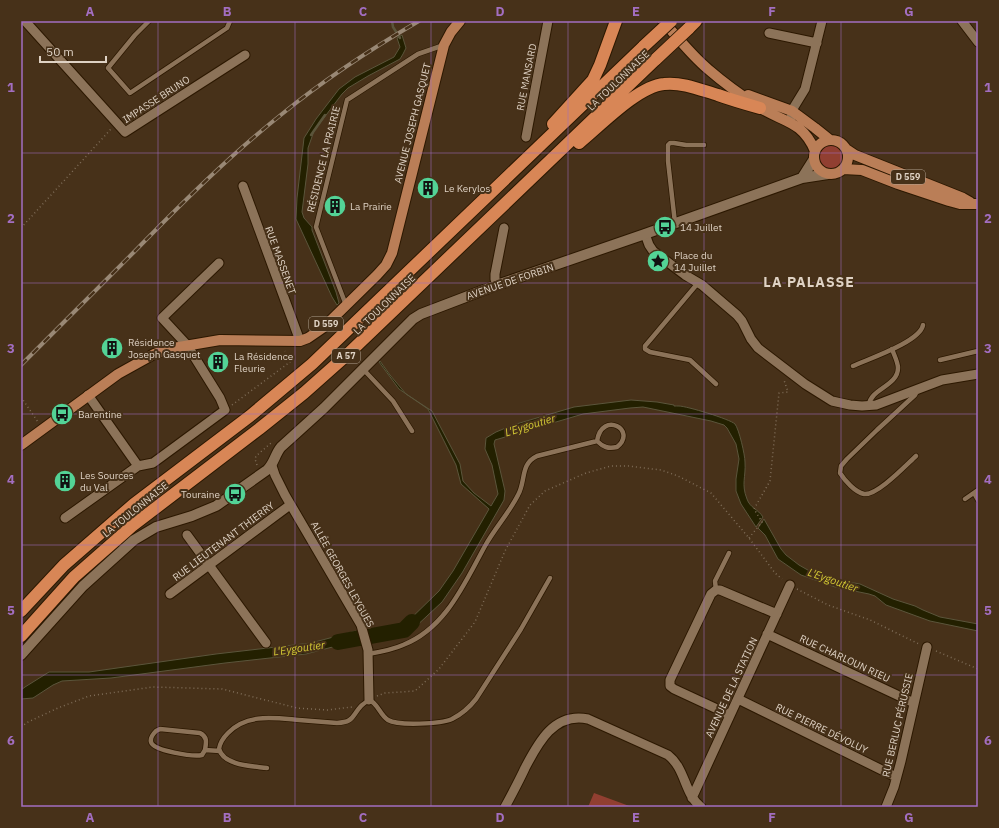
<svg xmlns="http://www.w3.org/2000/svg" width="999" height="828" font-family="'IBM Plex Sans',sans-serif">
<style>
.green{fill:#913f31}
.water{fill:#232000;stroke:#5b553b}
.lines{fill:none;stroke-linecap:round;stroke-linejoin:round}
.stream{stroke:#5b553b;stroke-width:2.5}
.river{stroke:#232000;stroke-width:16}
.service-casing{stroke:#2c1801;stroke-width:6}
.minor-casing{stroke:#2c1801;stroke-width:11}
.tertiary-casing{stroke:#2c1801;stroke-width:12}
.primary-casing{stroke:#2c1801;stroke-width:12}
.motorway-casing{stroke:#2c1801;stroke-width:14}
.path{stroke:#7f6d58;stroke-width:1.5;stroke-dasharray:1 3;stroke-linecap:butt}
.service{stroke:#8c7359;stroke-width:4.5}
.minor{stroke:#8c7359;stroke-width:9}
.tertiary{stroke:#8c7359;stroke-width:10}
.primary{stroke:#ba7e57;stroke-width:10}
.motorway{stroke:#d88656;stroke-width:12}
.rail-casing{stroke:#998875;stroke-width:4}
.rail{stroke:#473119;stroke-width:2.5;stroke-dasharray:8;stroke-linecap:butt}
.motorway-bridge-casing{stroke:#2c1801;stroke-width:14;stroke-linecap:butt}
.motorway-bridge{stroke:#d88656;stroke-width:12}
.grid{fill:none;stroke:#a36ec1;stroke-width:1;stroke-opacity:0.55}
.labels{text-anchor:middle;stroke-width:4;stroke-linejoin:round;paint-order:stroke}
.shield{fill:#473119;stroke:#b1a291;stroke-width:1}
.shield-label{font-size:9px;font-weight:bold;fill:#dfd2c4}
.street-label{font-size:10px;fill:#dfd2c4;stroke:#473119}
.poi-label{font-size:10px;fill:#dfd2c4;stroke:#473119;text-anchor:start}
.water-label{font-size:11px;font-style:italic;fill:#d2c734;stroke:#473119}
.district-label{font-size:14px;font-weight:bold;letter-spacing:1px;fill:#dfd2c4;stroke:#473119}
.neatline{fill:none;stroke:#a36ec1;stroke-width:1.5}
.grid-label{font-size:13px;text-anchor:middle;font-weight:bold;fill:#a36ec1}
</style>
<rect width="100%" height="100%" fill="#473119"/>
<path class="green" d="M814 157a17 17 0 1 1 34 0a17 17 0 1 1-34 0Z
M 594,793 L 632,807 L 588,807 Z"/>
<path class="water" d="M 402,35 L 406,48 L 403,54 L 400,59 L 368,76 L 348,88 L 342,94 L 314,131 L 308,148 L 308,164 L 302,212 L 304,218 L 312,227 L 312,230 L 336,292 L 339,303 L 337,305 L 332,297 L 296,219 L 297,198 L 304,138 L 316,119 L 339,89 L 355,77 L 394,57 L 400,47 L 397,38 Z
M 380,361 L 390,375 L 406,394 L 432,411 L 460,464 L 463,481 L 474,493 L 491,506 L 498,494 L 492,465 L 485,449 L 486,438 L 496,432 L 513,425 L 574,407 L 631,400 L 657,402 L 674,405 L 674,406 C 676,406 677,406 679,406 C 686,406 730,419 735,424 C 739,429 745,455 745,462 C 746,477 741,484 747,499 C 750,508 758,509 763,517 L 756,527 L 741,504 L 736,491 L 736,479 L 739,459 L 736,444 L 727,428 L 724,425 L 711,421 L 643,407 L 630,408 L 583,414 L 495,440 L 494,444 L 505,491 L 504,500 L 462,573 L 442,602 L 412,630 L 381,637 L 377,631 L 389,633 L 402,627 L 439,591 L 453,571 L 489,509 L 461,484 L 456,465 L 428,409 L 399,389 L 379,362 Z
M 764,519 L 781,549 L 786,555 L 799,565 L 813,573 L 837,580 L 860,584 L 893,599 L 915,606 L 923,610 L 940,617 L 978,624 L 978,631 L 930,621 L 886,605 L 875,596 L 869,594 L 835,587 L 801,575 L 778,559 L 765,535 L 758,528 Z
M 356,631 L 359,640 L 306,654 L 225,663 L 111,678 L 62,681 L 53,685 L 33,698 L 21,699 L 21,690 L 25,687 L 49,672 L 89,672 L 216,654 L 311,643 Z"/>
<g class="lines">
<path class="stream" d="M 392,21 L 393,27 L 400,38
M 311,135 L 325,115"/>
<path class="river" d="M 338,642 L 404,630 L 412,622"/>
<g class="service-casing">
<path id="service" d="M 149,21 L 135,35 L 108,68 L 130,93 L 227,28 L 230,21
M 675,223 L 668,161 L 668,145 L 670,143 L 674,143 L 686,145 L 704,145
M 698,283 L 651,339 L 645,346 L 645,349 L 650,352 L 690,360 L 716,384
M 346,305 L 316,227 L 347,100 L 418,54 L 444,45
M 940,360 L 978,351
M 853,366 C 868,359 920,342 923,325
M 363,369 L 393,401 L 412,431
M 869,405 C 870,389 898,386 898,368 C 898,362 894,355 892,349
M 916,456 C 906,465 877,496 864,494 C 855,492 845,481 840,473 L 841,466 L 847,459 L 877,430 L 915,395 L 917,391
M 974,493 L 978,500
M 965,499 L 978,490
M 716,590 L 715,581 L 729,553
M 368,654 C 380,652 392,650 403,645 C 446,628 464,584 485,546 C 495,528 509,513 518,495 C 526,481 520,464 537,456 L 597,441 C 603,447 608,449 617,447 C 638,430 602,410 597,441
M 205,750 L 202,755 C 194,757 153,751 151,742 C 150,738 153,734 156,731 L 160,729 L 200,733 C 208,737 206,743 205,750 L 220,751
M 267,768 C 253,766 224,766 219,749 C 220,742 224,737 228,733 C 247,713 275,718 299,720 C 312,721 324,722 337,723 C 354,722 351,717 361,706 C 363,704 366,702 369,700 C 377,702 380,715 388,720 C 398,726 441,724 452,719 C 462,714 469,708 476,699 L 521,629 L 550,578"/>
</g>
<g class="minor-casing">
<path id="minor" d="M 25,21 L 125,132 L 245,55
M 962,21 L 978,42
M 769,33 L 817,43
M 791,118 L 794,107 L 805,89 L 822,21
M 526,137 L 548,21
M 243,186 L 300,341
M 645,234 L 649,245 L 653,251 L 685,275 L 702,285 L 737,315 L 742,321 L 751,339 L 758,348 L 805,384 L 832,401 L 850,405 L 862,406 L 876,405 L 942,380 L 978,374
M 497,285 L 495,279 L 495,274 L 504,228
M 88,395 L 138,466
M 272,466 L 275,475 L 285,495 L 361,625 L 368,650 L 369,700
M 65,518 L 138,466 L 153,463 L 225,410 L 220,398 L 187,345 L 162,318 L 219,263
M 187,535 L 266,643
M 170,594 L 290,505
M 767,634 L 914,703
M 738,699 L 896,777
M 730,715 L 674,689 L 670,686 L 670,680 L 711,594 L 716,590 L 720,590 L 777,614
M 692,798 L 790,585
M 505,807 C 512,794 519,781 525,768 C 538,743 554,712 588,719 L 668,755 C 686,769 684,794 701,807
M 886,807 L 894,787 L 901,761 L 927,647"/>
</g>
<g class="tertiary-casing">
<path id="tertiary" d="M 802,178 L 814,159
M 21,655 L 83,586 L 134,540 L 156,527 L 192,516 L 216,506 L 267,470 C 274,464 275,454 281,447 L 324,408 L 413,319 L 421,314 L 497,285 L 645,234 L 802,178 L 828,174"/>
</g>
<g class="primary-casing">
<path id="primary" d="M 663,21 C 678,38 692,56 709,70 C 724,83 742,96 759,107 C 782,122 802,120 815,151
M 748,95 L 792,111 L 815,128 L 830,140
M814 157a17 17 0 1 1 34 0a17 17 0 1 1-34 0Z
M 846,149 L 855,155 L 963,198 L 970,202
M 843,169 L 862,170 L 898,184 L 949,201 L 960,204 L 978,204
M 21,445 L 118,374 L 154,354 L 173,348 L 220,340 L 300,341 L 308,338 L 324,327 L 377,275 L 386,265 L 392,253 L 444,45 L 451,32 L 460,21"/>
</g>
<g class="motorway-casing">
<path id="motorway" d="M 688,29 L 696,21
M 553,124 L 593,80 L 600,65 L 616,21
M 579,143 C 600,126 638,86 664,84 C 683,82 701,90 718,95 C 732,100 746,104 760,108
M 21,611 L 64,565 L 134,504 L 250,416 L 312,364 L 644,46
M 21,636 L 74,577 L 132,526 L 259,429 L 304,393 L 349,353 L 656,59"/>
</g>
<path class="path" d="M 21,228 L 111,129
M 21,397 L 38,422
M 232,405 L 290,362 L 285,351
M 257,465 L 255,459 L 256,456 L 271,443
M 749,538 L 762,522 L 754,509 L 770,481 L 779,393 L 788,392 L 784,380
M 797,589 L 828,605 L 870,620 L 919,644
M 936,651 L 978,669
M 377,696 L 385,693 L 415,691 L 439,669 L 475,622 L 505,551 L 530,505 L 545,491 L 586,473 L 611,466 L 628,466 L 661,470 L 678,476 L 711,493 L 749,538 L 775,573 L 782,579
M 21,727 L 28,722 L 58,708 L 89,696 L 153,687 L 222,689 L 297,708 L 327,710 L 352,707"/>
<use href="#service" class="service"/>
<use href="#minor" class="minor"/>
<use href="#tertiary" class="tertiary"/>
<use href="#primary" class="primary"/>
<use href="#motorway" class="motorway"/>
<g class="rail-casing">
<path id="rail" d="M 21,365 C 59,327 96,290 134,252 C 181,204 229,156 282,114 C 325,79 371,49 419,21"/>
</g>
<use href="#rail" class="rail"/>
<g class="motorway-bridge-casing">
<path id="motorway-bridge" d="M 644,46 L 671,21
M 656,59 L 688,29"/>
</g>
<use href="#motorway-bridge" class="motorway-bridge"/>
</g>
<path class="grid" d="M 158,21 L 158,807M 295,21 L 295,807M 431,21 L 431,807M 568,21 L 568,807M 704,21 L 704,807M 841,21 L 841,807M 21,153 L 978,153M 21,283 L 978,283M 21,414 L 978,414M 21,545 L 978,545M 21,675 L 978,675"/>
<defs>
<g id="building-disc" transform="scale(1.15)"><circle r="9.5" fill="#53d396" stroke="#473119"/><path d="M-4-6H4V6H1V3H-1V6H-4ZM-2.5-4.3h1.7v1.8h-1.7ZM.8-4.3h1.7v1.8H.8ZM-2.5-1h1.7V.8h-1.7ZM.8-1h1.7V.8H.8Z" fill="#111"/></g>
<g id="bus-disc" transform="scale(1.15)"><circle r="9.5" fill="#53d396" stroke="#473119"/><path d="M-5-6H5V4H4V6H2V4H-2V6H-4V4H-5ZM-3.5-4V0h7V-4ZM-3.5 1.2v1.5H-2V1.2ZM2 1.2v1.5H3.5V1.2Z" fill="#111"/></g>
<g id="sight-disc" transform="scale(1.15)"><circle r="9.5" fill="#53d396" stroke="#473119"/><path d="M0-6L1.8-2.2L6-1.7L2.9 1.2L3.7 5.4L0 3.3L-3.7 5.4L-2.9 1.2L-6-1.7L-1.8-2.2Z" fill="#111"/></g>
</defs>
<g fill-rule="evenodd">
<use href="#building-disc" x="428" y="188"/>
<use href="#building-disc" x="335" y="206"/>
<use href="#bus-disc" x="665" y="227"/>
<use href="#sight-disc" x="658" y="261"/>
<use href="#building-disc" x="112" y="348"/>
<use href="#building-disc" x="218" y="362"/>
<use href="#bus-disc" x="62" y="414"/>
<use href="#building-disc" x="65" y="481"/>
<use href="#bus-disc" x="235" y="494"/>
</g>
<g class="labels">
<g class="shield">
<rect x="891" y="170" width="34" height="14" rx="3"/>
<rect x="309" y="317" width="34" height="14" rx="3"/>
<rect x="332" y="349" width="28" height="14" rx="3"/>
</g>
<g class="shield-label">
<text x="908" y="180">D 559</text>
<text x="326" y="327">D 559</text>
<text x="346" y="359">A 57</text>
</g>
<g class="street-label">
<text transform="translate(526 77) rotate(-79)" y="4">RUE MANSARD</text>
<text transform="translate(618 80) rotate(-44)" y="4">LA TOULONNAISE</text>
<text transform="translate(156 99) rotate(-33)" y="4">IMPASSE BRUNO</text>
<text transform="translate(412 123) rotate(-76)" y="4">AVENUE JOSEPH GASQUET</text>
<text transform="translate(323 159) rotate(-76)" y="4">RÉSIDENCE LA PRAIRIE</text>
<text transform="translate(281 260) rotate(70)" y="4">RUE MASSENET</text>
<text transform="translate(510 281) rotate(-19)" y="4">AVENUE DE FORBIN</text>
<text transform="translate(384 304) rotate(-44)" y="4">LA TOULONNAISE</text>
<text transform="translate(135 509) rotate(-39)" y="4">LA TOULONNAISE</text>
<text transform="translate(223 541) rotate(-37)" y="4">RUE LIEUTENANT THIERRY</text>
<text transform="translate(343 574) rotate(61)" y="4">ALLÉE GEORGES LEYGUES</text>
<text transform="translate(845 658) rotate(25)" y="4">RUE CHARLOUN RIEU</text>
<text transform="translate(731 687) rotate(-65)" y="4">AVENUE DE LA STATION</text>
<text transform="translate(897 725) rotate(-77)" y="4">RUE BERLUC PÉRUSSIE</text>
<text transform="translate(822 728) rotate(26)" y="4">RUE PIERRE DÉVOLUY</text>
</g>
<g class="poi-label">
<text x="444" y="192">Le Kerylos</text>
<text x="350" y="210">La Prairie</text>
<text x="680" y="231">14 Juillet</text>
<text x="674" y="259">Place du<tspan x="674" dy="12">14 Juillet</tspan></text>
<text x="128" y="346">Résidence<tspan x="128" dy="12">Joseph Gasquet</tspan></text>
<text x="234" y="360">La Résidence<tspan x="234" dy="12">Fleurie</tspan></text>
<text x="78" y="418">Barentine</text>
<text x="80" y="479">Les Sources<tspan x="80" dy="12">du Val</tspan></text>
<text x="220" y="498" text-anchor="end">Touraine</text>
</g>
<g class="water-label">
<text transform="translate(530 425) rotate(-17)" y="4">L'Eygoutier</text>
<text transform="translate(833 580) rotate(19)" y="4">L'Eygoutier</text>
<text transform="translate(299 648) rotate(-8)" y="4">L'Eygoutier</text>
</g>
<g class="district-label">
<text x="809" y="287">LA PALASSE</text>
</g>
</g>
<rect width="999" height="828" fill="none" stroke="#473119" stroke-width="44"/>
<path d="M40 56v6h66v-6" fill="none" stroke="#dfd2c4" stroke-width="2"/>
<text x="46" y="56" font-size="12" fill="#dfd2c4" stroke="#473119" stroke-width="3" paint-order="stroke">50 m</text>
<rect x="22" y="22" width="955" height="784" class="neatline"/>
<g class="grid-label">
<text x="90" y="16">A</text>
<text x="227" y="16">B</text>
<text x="363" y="16">C</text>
<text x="500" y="16">D</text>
<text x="636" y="16">E</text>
<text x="772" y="16">F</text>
<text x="909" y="16">G</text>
<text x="11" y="92">1</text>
<text x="988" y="92">1</text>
<text x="11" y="223">2</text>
<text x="988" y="223">2</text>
<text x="11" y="353">3</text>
<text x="988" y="353">3</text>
<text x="11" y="484">4</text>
<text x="988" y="484">4</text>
<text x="11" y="615">5</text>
<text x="988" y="615">5</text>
<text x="11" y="745">6</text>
<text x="988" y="745">6</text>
<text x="90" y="822">A</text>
<text x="227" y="822">B</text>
<text x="363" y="822">C</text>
<text x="500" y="822">D</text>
<text x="636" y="822">E</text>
<text x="772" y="822">F</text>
<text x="909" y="822">G</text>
</g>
</svg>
